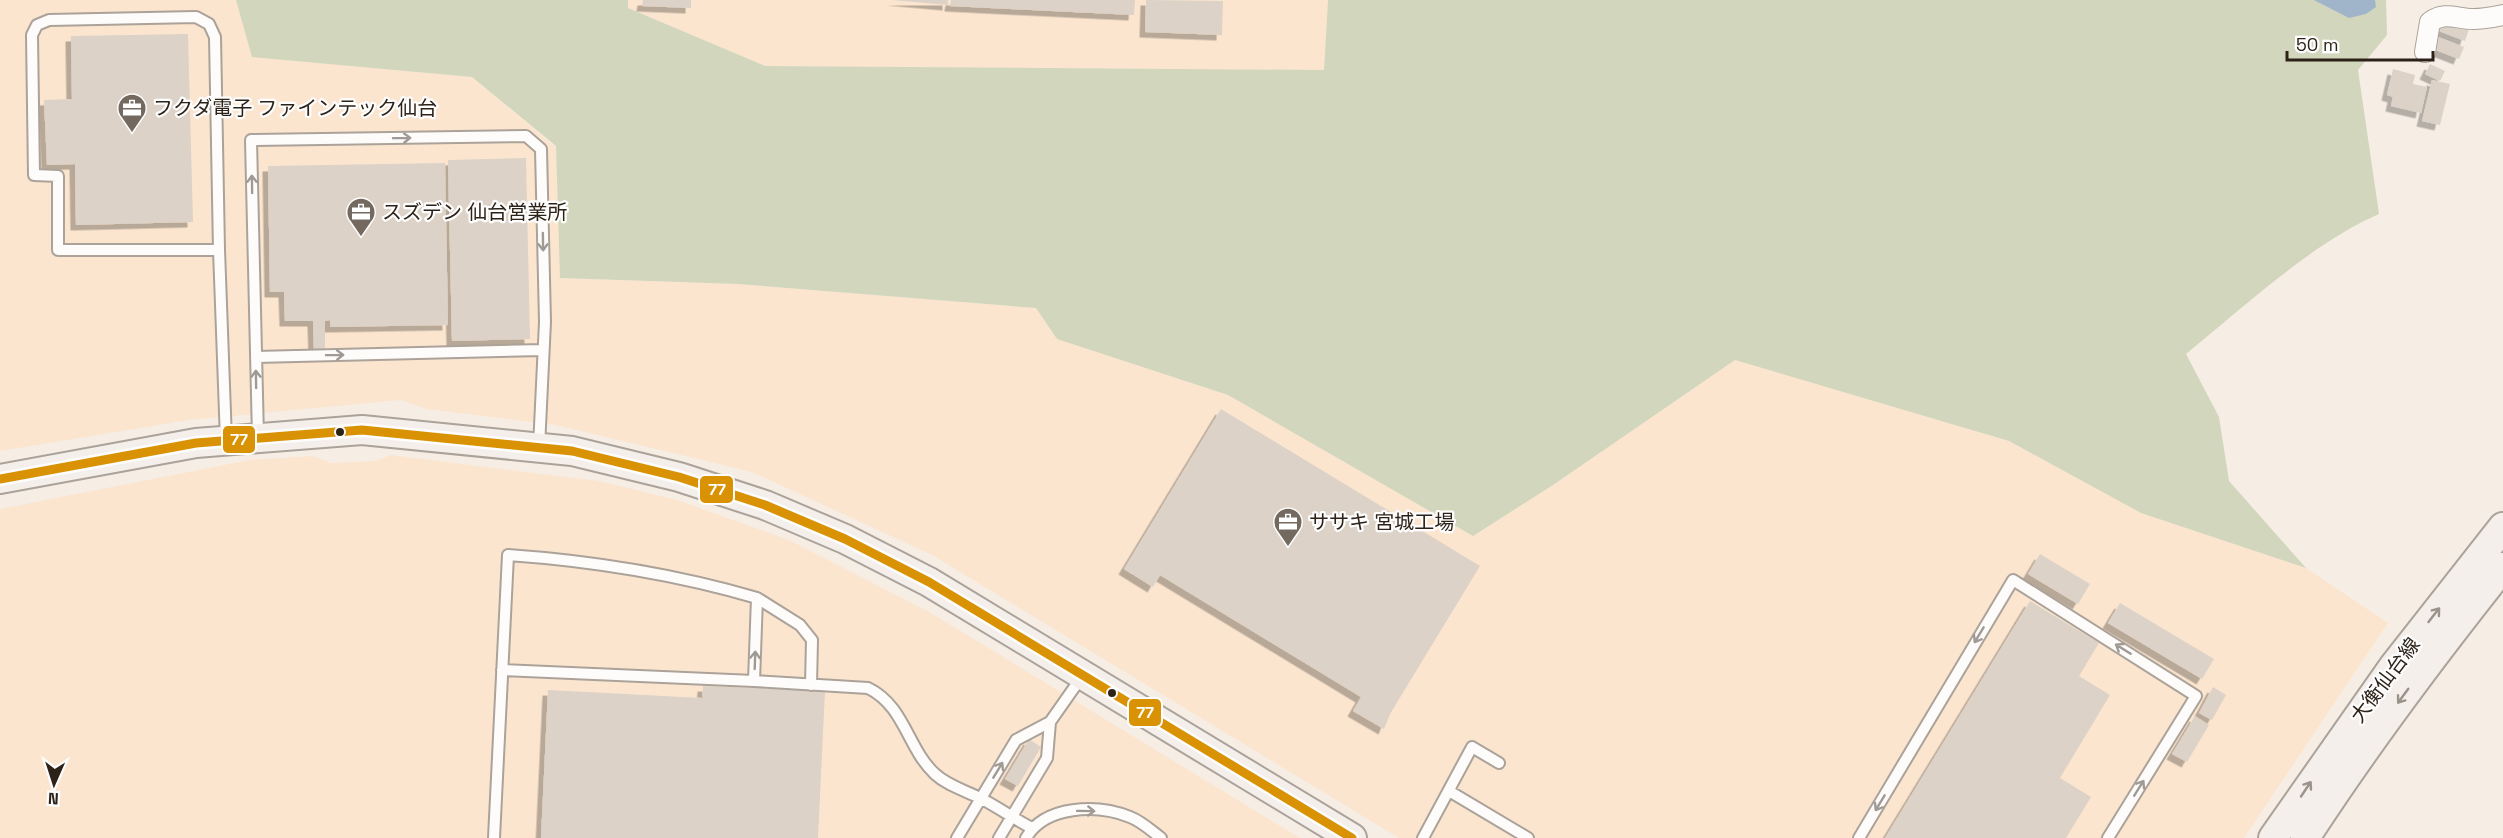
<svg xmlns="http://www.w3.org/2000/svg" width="2503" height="838" font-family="'Space Grotesk','Noto Sans JP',sans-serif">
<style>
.built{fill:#fbe5cf}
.green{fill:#d2d6bc}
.water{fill:#a1b5ca}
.building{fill:#ddd2c7;filter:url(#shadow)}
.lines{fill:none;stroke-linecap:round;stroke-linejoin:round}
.lane-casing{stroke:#aba299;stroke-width:14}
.street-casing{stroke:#aba299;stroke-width:22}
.secondary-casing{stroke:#aba299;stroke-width:32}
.lane{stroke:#fefcfb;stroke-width:10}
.street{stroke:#fefcfb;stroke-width:20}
.secondary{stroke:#f4efeb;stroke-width:28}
.bus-1-casing{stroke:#fdfdfd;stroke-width:14}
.bus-1{stroke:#d99204;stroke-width:9}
.oneway{stroke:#a09a95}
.oneway2{stroke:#9a938c}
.bus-dot{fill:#2c2218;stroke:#fdfdfd;stroke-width:2}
.labels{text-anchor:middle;stroke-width:4.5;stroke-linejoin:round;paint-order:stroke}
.poi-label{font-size:20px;fill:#2c2218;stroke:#fdfdfd;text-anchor:start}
.street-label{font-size:20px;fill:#2c2218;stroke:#fdfdfd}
.line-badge{stroke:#fdfdfd;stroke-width:2}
.badge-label{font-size:16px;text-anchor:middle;font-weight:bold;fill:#fff}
</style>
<defs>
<filter id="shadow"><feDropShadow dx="-5.5" dy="5.5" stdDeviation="0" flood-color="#0004"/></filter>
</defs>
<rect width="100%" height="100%" fill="#f6ede4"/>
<path class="built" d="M 0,0 L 236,0 L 253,57 L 472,77 L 556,147 L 561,278 L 738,284 L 1037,308 L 1057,339 L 1228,395 L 1473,536 L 1553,485 L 1735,360 L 2009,441 L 2141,513 L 2306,568 L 2388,623 L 2244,838 L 1399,838 L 932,555 L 752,472 L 556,425 L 426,409 L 401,400 L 189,420 L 0,451 Z
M 628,0 L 1328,0 L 1324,70 L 765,66 L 628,8 Z
M 391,455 L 599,481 L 677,500 L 789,540 L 931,613 L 1300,838 L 0,838 L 0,509 L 250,460 L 313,456 L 331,463 L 376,461 Z"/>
<path class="green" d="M 236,0 L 628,0 L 628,8 L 765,66 L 1324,70 L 1328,0 L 2386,0 L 2387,35 L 2358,70 L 2379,214 C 2315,241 2241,309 2186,354 L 2219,417 L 2229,481 L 2306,568 L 2141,513 L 2009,441 L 1735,360 L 1553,485 L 1473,536 L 1228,395 L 1057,339 L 1036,308 L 738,284 L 560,278 L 556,146 L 472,77 L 252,57 Z"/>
<path class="water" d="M 2314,0 L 2375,0 L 2376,7 L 2366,14 L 2349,18 Z"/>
<path class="building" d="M 643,0 L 691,0 L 691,8 L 642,6 Z
M 892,0 L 948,0 L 948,5 Z
M 951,0 L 1135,0 L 1134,15 L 950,6 Z
M 1146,0 L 1223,1 L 1222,35 L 1145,32 Z
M 2443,19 L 2469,29 L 2465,41 L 2439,31 Z
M 188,34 L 193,222 L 76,225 L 75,164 L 47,165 L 44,100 L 72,99 L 71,36 Z
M 2438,37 L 2464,47 L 2459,59 L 2433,49 Z
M 2430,64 L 2445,71 L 2440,81 L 2425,74 Z
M 2393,69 L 2415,75 L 2413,84 L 2427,87 L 2421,113 L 2391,106 L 2393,97 L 2387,95 Z
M 2432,80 L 2450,84 L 2440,125 L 2422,121 Z
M 526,158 L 530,339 L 452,341 L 448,160 Z
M 445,163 L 448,325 L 330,327 L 330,320 L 325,321 L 325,352 L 314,352 L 313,321 L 285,321 L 284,292 L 270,292 L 268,166 Z
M 1221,409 L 1480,566 L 1390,714 L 1384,729 L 1353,711 L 1361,697 L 1160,575 L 1153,587 L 1124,569 Z
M 2040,554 L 2090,584 L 2078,604 L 2028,574 Z
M 2030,601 L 2099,643 L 2079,676 L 2110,695 L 2060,778 L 2091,797 L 2066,838 L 1885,838 Z
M 2120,603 L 2214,659 L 2202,679 L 2108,623 Z
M 703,686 L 825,691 L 818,838 L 541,838 L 548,690 L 702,698 Z
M 2213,687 L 2226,695 L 2212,720 L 2199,713 Z
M 2195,716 L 2209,725 L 2187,762 L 2172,754 Z
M 1029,739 L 1041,747 L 1018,786 L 1005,779 Z"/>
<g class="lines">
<g class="lane-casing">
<path id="lane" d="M 219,250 L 215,37 L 209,24 L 196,17 L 49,20 L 37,25 L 32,35 L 34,175 L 58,176 L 58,250 L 219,250 L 226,440
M 256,357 L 543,350
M 258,437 L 251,140 L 526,136 L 541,149 L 545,322 L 539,447
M 502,670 L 754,681
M 811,685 L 812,640 L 800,625 L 757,598 L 754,681 L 868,688 C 905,706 907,748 935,774 C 948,786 964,790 980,798 C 998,807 1014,819 1032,828
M 1449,791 L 1528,838
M 494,838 L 508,555 C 594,561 675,574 757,598
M 957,838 L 1016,740 L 1050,722 L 1083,675
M 999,838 L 1047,758 L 1050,722
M 1026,838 C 1045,805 1097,804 1130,817 C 1141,821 1152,831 1161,838
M 1423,838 L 1472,747 L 1499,763
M 1859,838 L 2013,580 L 2196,696 L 2108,838"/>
</g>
<g class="street-casing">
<path id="street" d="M 2425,52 L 2430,22 C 2445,11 2457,19 2473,19 C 2484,19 2493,17 2503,15"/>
</g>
<g class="secondary-casing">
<path id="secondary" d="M 0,479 L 196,443 L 362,430 L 572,451 L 679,477 L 765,505 L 845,539 L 929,582 L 1352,838
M 2273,838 L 2393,667 L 2503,527
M 2305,838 C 2366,744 2433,655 2503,567"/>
</g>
<use href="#lane" class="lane"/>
<use href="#street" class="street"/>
<use href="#secondary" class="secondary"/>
<g class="bus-1-casing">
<path id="bus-1" d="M 0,479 L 196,443 L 362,430 L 572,451 L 679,477 L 765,505 L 845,539 L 929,582 L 1352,838"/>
</g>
<use href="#bus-1" class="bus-1"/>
</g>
<defs><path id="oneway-shaft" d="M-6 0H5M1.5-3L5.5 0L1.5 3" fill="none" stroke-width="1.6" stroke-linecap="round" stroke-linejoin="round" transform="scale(1.5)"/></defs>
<g class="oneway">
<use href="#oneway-shaft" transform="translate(402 138) rotate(-1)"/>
<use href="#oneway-shaft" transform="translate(252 184) rotate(-91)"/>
<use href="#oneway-shaft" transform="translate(543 242) rotate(89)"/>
<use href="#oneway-shaft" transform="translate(335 355) rotate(-1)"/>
<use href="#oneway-shaft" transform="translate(256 379) rotate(-91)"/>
<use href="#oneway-shaft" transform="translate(1979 635) rotate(121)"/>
<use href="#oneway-shaft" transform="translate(2123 649) rotate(-148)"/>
<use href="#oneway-shaft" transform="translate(755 660) rotate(-88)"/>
<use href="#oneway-shaft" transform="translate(998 770) rotate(-59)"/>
<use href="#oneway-shaft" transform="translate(2139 788) rotate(-58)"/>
<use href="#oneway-shaft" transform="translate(1880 803) rotate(121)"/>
<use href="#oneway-shaft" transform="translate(1086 811) rotate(1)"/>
</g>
<g class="oneway2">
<use href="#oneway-shaft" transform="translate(2434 615) rotate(-52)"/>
<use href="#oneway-shaft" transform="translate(2403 696) rotate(126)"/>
<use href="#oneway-shaft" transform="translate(2306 789) rotate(-56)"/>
</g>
<defs>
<g id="office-pin" transform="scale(1.5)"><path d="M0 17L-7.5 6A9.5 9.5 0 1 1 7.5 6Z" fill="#73695f" stroke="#fdfdfd"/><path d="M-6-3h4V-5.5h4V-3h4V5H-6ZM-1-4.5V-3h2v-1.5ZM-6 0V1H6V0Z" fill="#fff"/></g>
</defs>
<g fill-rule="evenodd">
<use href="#office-pin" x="132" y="108"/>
<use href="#office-pin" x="361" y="212"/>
<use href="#office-pin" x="1288" y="522"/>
</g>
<g class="bus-dot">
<circle cx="340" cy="432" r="5"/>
<circle cx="1112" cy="693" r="5"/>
</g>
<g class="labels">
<g class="poi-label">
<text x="153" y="115">フクダ電子 ファインテック仙台</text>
<text x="382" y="219">スズデン 仙台営業所</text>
<text x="1309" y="529">ササキ 宮城工場</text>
</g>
<g class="street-label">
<text transform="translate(2385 680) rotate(-53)" y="7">大衡仙台線</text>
</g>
</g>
<g class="line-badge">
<rect x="222" y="425" width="34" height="29" rx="6" fill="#d99204"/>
<rect x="699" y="475" width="35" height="29" rx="6" fill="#d99204"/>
<rect x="1128" y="698" width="34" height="29" rx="6" fill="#d99204"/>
</g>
<g class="badge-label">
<text x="239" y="445">77</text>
<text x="717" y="495">77</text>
<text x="1145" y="718">77</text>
</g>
<g transform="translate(54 784) rotate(183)" stroke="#fdfdfd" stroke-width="4.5" paint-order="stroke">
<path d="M0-4.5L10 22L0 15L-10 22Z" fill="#2c2218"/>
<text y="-9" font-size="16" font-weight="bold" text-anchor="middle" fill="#2c2218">N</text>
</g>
<path d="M2287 51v9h146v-9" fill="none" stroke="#2c2218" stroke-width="3"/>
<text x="2296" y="51" font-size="18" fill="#2c2218" stroke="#fdfdfd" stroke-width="4.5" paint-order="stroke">50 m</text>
</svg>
